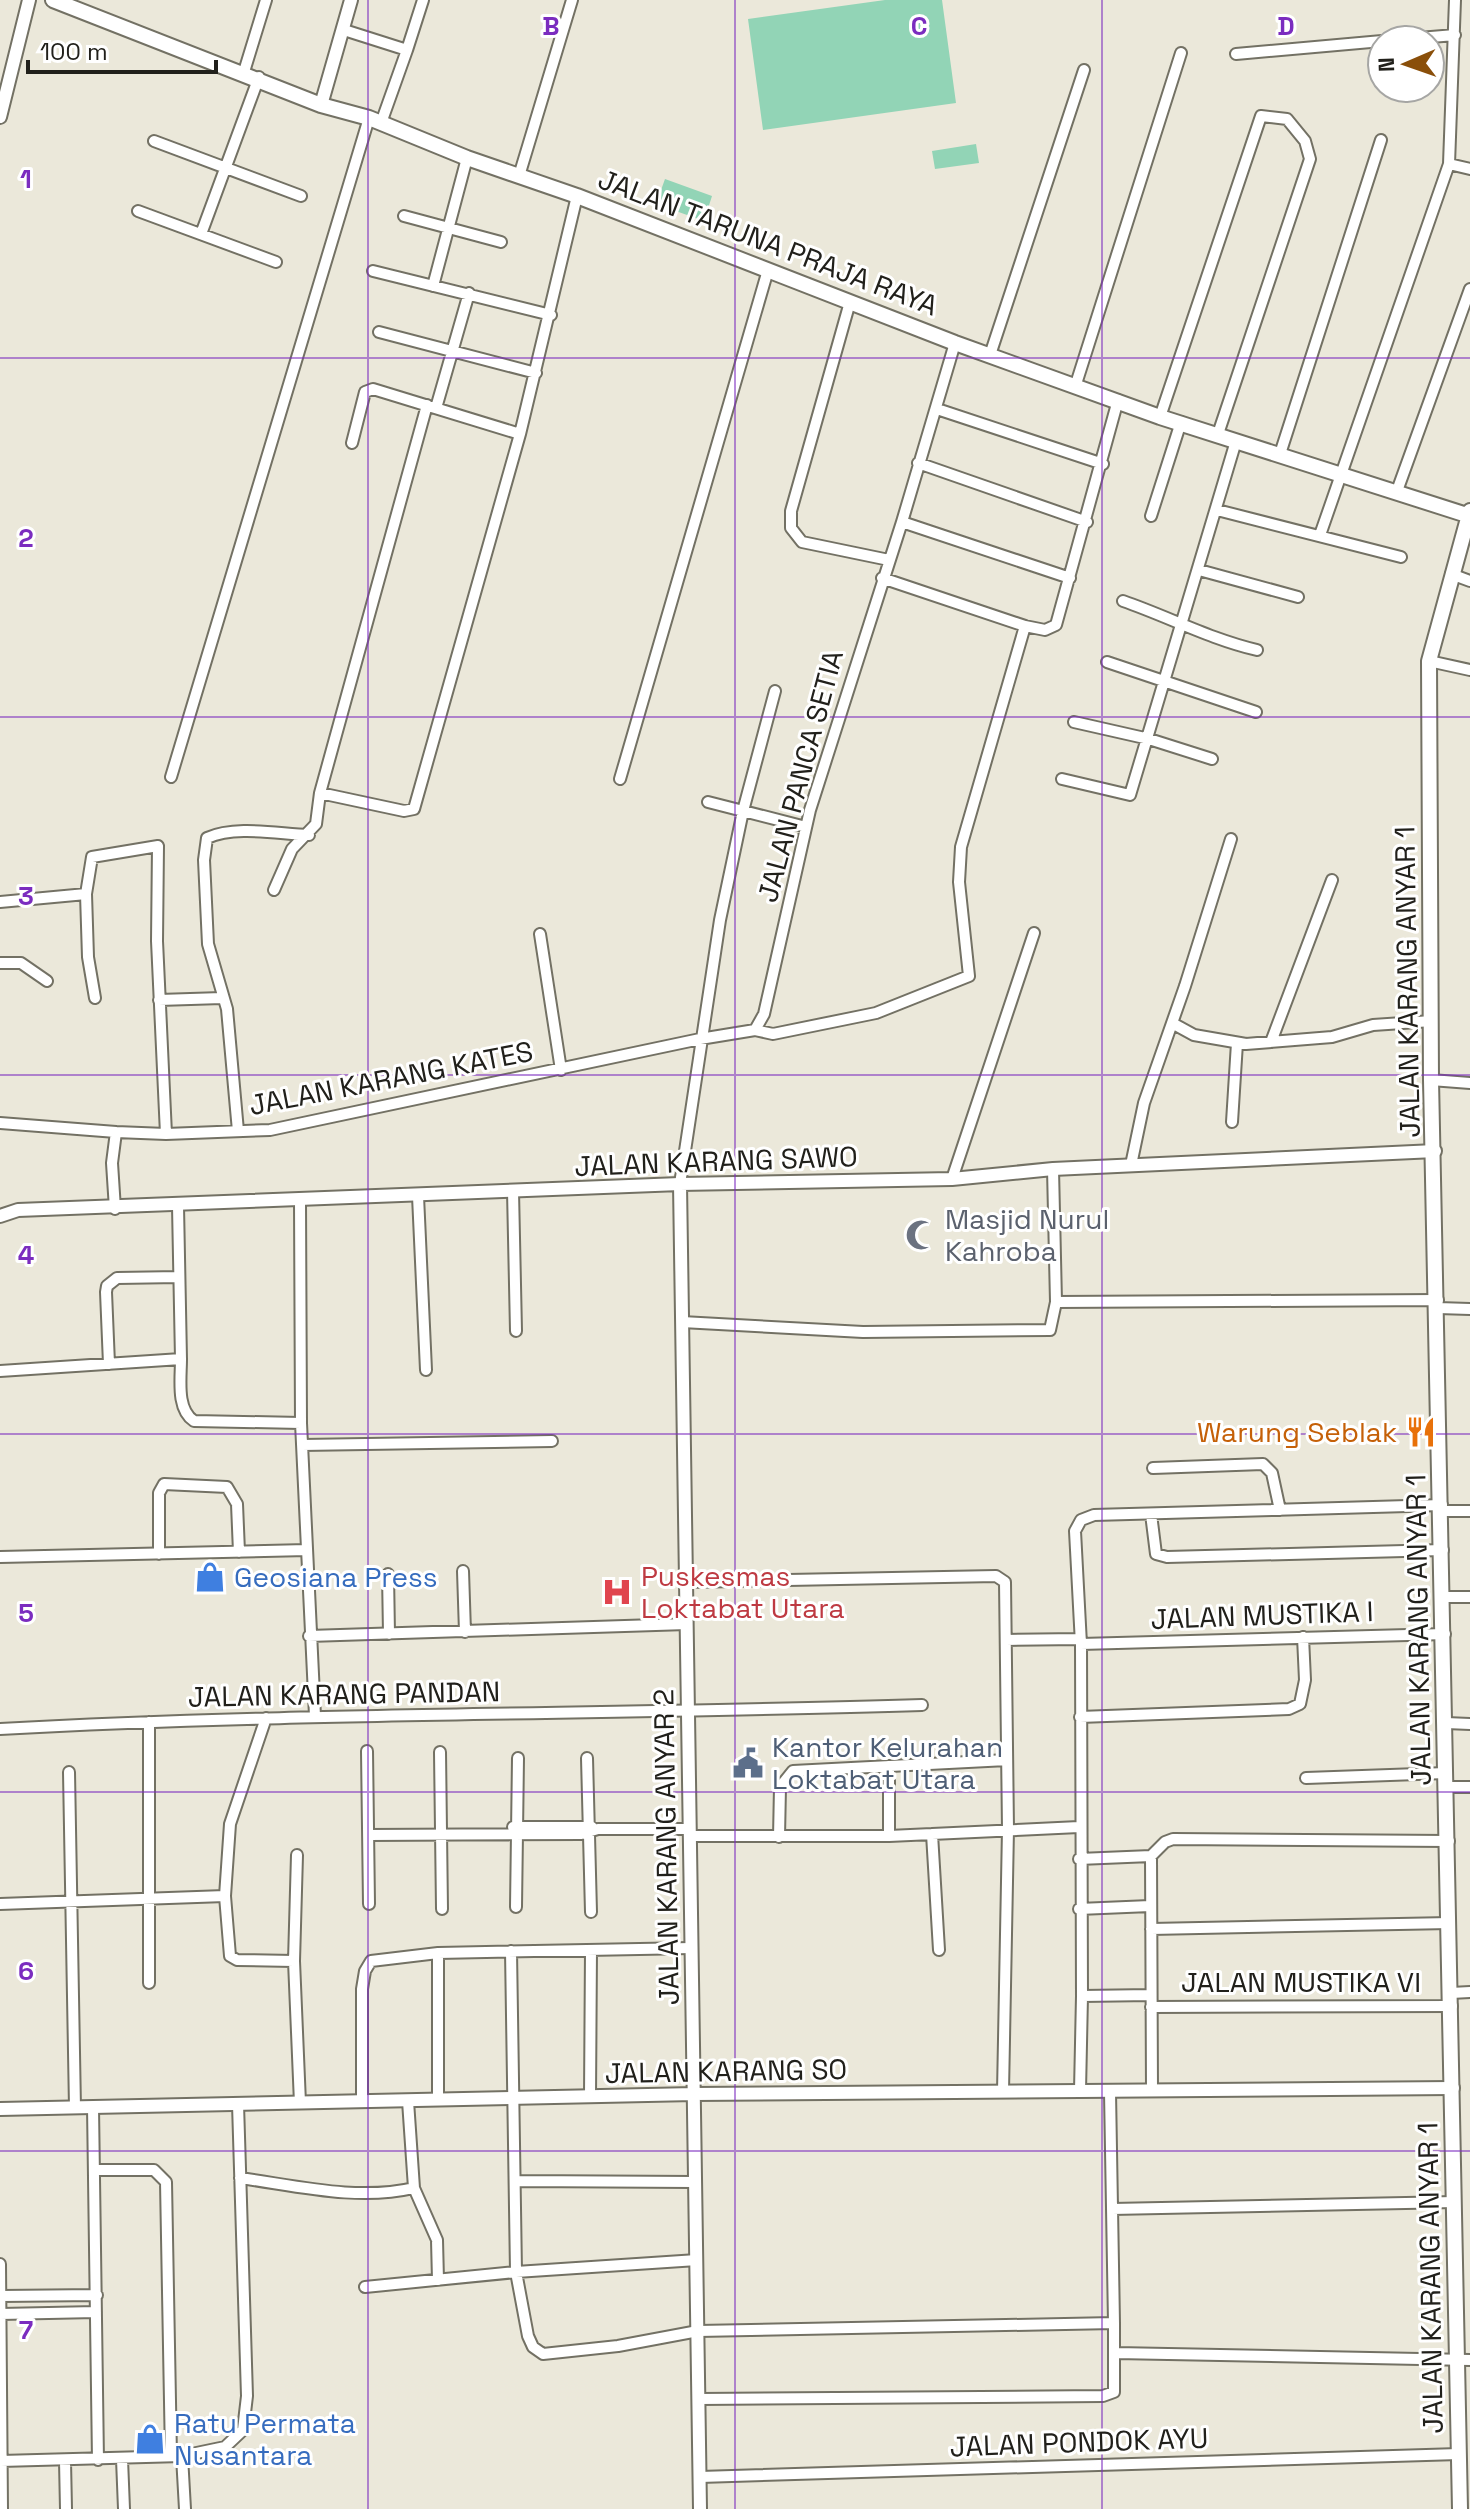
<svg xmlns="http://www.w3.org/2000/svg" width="1470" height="2509" font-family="'Space Grotesk',sans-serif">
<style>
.green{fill:#92d4b6}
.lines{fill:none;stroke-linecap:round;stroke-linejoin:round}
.minor-casing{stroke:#737164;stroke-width:14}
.tertiary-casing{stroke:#737164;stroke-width:16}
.secondary-casing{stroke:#737164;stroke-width:18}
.minor{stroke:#fff;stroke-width:10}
.tertiary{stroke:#fff;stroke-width:12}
.secondary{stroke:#fff;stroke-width:14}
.grid{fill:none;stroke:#7b2cbf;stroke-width:2;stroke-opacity:0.55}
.labels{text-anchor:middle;stroke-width:6;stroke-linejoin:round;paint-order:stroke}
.street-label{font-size:28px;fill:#21201b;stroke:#fff}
.worship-label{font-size:28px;fill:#5b616d;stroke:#fff;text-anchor:start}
.food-label{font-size:28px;fill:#c56008;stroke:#fff;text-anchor:end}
.health-label{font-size:28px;fill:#be3a42;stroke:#fff;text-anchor:start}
.shop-label{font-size:28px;fill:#366cbe;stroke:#fff;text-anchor:start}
.service-label{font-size:28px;fill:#4e5e75;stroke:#fff;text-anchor:start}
.grid-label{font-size:26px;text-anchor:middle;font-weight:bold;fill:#7b2cbf;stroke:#fff;stroke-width:6;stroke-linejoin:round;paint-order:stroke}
</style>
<rect width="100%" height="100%" fill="#ebe8da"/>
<path class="green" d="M 885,0 L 942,0 L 956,103 L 763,130 L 748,19 Z
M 976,144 L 979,163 L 935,169 L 932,151 Z
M 665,179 L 712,196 L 704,221 L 656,204 Z"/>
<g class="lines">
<g class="minor-casing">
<path id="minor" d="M 344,30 L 407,50 L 381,123
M 1395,40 L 1455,35
M 407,50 L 423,0
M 1236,54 L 1382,41
M 243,75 L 266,0
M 154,141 L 301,196
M 1449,164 L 1470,169
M 519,176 L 572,0
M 138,211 L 276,262
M 404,216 L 501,242
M 201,234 L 259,77
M 373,271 L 551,315
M 433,286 L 467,158
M 850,302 L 791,511 L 791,528 L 802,542 L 889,560
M 379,332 L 536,373
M 990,355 L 1084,70
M 1076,384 L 1181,53
M 436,408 L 469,293
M 937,409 L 1103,464
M 1160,417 L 1261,116 L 1287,119 L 1305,141 L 1310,159 L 1218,434
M 352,443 L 365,392 L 373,389 L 520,434 L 577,196
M 1280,454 L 1381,140
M 918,463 L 1087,522
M 1397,491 L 1470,289
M 1217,510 L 1401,557
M 1151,516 L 1181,422
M 902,522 L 1070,578
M 1320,535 L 1449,164 L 1455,0
M 1199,570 L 1298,597
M 1451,574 L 1470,581
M 882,578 L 1025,626
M 1123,601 C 1169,617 1210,639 1257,650
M 1429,661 L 1470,670
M 1107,662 L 1256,712
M 1074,722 L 1149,739 L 1212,759
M 171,777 L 369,118
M 620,779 L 768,270
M 1062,779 L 1130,795 L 1236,441
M 320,793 L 404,811 L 414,809 L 520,434
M 708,802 L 806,827
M 274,890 L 292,849 L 316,824 L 320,793 L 427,405
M 86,894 L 88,957 L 95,998
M 0,902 L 86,894 L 92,857 L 158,846 L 157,941 L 166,1134
M 540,934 L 561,1070
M 0,963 L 21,963 L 47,981
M 159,1000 L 222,998
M 1172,1023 L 1194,1035 L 1246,1044 L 1332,1037 L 1373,1025 L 1432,1021
M 755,1030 L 764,1014 L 810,810 L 902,522 L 955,343
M 1271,1042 L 1332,880
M 1431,1080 L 1470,1083
M 1232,1122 L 1237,1043
M 0,1123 L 116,1132
M 238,1131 L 227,1009 L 208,944 L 204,860 L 207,838 C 236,825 278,834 309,835
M 1131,1165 L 1144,1103 L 1185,986 L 1231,839
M 952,1179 L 1034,933
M 680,1184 L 720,920 L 743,811 L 775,691
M 513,1191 L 516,1331
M 418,1196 L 426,1370
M 300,1201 L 301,1423
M 178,1206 L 181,1359
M 115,1209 L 112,1163 L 116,1132 L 166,1134 L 270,1130 L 700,1039 L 755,1030 L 773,1034 L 876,1013 L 969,976 L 959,882 L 961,847 L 1025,626 L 1045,630 L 1056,625 L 1118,400
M 1056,1302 L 1438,1300
M 1438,1308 L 1470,1309
M 682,1322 L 863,1332 L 1050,1330 L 1056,1302 L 1053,1169
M 109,1364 L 106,1292 L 107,1286 L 117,1278 L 179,1277
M 0,1371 L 181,1359 C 181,1379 176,1409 194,1421 L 301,1423 L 315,1716
M 302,1445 L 552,1441
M 1153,1468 L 1263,1464 L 1272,1473 L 1280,1510
M 1442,1511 L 1470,1511
M 1151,1514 L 1156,1554 L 1167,1557 L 1443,1550
M 159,1554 L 159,1493 L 164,1484 L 227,1487 L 237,1504 L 239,1552
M 0,1557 L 307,1550
M 463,1571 L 465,1632
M 388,1574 L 389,1634
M 686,1582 L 996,1576 L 1005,1582 L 1008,1829 L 1003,2092
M 1443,1597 L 1470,1597
M 309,1636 L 687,1624
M 1006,1640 L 1080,1639
M 1081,1644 L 1445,1634
M 1080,1717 L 1289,1709 L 1300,1704 L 1305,1680 L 1303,1637
M 149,1722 L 149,1983
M 1446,1723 L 1470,1724
M 0,1729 C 307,1712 615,1715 922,1705
M 367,1751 L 369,1904
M 440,1752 L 442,1909
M 587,1758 L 591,1912
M 69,1772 L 75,2108
M 1306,1778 L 1446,1773
M 1448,1787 L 1470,1787
M 513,1827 L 592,1827
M 932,1834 L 939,1950
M 368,1835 L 581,1834 L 598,1829 L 690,1829
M 690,1836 L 889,1836 L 1079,1827
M 889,1836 L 889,1766
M 779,1837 L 780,1787 L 793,1771 L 1007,1760
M 1151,1856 L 1152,2091
M 1079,1859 L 1151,1856 L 1165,1842 L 1173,1839 L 1449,1841
M 225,1896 L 230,1824 L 266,1718
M 0,1904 L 225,1896 L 230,1956 L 237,1960 L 294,1961 L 297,1855
M 516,1907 L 518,1758
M 1079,1909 L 1150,1906
M 1151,1929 L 1450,1923
M 511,1951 L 516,2272 L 528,2336 L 533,2347 L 543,2354 L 618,2346 L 698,2331 L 1114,2323 L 1114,2392 L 1103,2396 L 699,2399
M 438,1953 L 438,2100
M 294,1961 L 300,2103
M 1451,1993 L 1470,1992
M 1082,1996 L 1081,1644 L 1075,1531 L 1081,1520 L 1094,1515 L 1442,1505
M 1151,2007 L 1452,2006
M 1080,2091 L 1082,1996 L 1151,1995
M 1110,2092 L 1114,2323
M 590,2097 L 591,1950
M 362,2102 L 362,1989 L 365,1971 L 371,1961 L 438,1953 L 692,1948
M 93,2107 L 98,2460
M 94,2170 L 154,2170 L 166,2182 L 171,2456
M 240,2178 C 298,2186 357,2201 414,2188 L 408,2101
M 517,2181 L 695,2182
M 414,2188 L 437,2240 L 438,2280
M 1112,2209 L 1455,2202
M 0,2264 L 2,2509
M 365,2287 L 516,2272 L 697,2260
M 1,2296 L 97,2295
M 1,2314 L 96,2312
M 1116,2353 L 1470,2360
M 182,2456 L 225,2447 L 243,2430 L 247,2396 L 238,2104
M 122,2459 L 124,2509
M 1,2461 L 182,2456 L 185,2509
M 65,2461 L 66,2509
M 700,2477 L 1459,2454"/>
</g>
<g class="tertiary-casing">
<path id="tertiary" d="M 321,105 L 351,0
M 0,117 L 29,0
M 680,1184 L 700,2509
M 0,1216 L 18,1210 L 680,1184 L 952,1179 L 1053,1169 L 1435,1151
M 0,2109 L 694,2094 L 1453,2088"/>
</g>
<g class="secondary-casing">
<path id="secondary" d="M 53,0 L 321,105 L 369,118 L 467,158 L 577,196 L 955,343 L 1160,417 L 1470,516
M 1460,2509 L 1431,1080 L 1429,661 L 1470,511"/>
</g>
<use href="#minor" class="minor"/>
<use href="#tertiary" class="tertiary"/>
<use href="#secondary" class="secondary"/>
</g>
<path class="grid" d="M 368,0 L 368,2509M 735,0 L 735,2509M 1102,0 L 1102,2509M 0,358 L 1470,358M 0,717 L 1470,717M 0,1075 L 1470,1075M 0,1434 L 1470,1434M 0,1792 L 1470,1792M 0,2151 L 1470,2151"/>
<defs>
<g id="mosque-bare" transform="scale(2.4)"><path d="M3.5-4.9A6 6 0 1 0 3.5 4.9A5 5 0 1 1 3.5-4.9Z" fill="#6b7280" stroke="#fff" stroke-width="2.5" paint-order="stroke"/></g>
<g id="restaurant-bare" transform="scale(2.4)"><path d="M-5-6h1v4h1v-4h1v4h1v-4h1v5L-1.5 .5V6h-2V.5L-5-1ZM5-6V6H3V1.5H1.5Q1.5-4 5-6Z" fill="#e8710a" stroke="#fff" stroke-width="2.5" paint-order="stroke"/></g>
<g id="shop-bare" transform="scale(2.4)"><path d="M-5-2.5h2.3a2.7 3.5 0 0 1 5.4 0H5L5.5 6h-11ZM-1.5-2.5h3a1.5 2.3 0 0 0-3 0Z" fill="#3f7fe0" stroke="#fff" stroke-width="2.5" paint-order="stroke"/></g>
<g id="hospital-bare" transform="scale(2.4)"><path d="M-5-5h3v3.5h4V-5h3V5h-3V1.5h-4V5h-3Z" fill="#e0444e" stroke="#fff" stroke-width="2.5" paint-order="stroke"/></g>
<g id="civic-bare" transform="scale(2.4)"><path d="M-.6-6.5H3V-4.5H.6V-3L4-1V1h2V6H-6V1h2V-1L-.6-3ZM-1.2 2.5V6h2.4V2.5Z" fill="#5c6f8a" stroke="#fff" stroke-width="2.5" paint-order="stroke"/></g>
</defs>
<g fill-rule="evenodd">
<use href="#mosque-bare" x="921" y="1235"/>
<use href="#restaurant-bare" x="1421" y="1432"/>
<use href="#shop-bare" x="210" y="1577"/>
<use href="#hospital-bare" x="617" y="1592"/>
<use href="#civic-bare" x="748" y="1763"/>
<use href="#shop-bare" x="150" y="2439"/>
</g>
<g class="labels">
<g class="street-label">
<text transform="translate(768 242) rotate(21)" y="10">JALAN TARUNA PRAJA RAYA</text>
<text transform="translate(800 776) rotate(-75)" y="10">JALAN PANCA SETIA</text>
<text transform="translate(1407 982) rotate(-91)" y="10">JALAN KARANG ANYAR 1</text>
<text transform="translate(391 1078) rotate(-11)" y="10">JALAN KARANG KATES</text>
<text transform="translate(716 1161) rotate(-2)" y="10">JALAN KARANG SAWO</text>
<text transform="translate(1262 1615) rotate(-2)" y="10">JALAN MUSTIKA I</text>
<text transform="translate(1418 1630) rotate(-91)" y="10">JALAN KARANG ANYAR 1</text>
<text transform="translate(344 1694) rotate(-1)" y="10">JALAN KARANG PANDAN</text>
<text transform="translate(666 1847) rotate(-91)" y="10">JALAN KARANG ANYAR 2</text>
<text x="1301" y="1992">JALAN MUSTIKA VI</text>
<text transform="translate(726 2071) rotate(-1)" y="10">JALAN KARANG SO</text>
<text transform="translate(1430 2278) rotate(-91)" y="10">JALAN KARANG ANYAR 1</text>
<text transform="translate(1079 2442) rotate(-2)" y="10">JALAN PONDOK AYU</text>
</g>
<g class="worship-label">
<text x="945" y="1229">Masjid Nurul<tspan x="945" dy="32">Kahroba</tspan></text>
</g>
<g class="food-label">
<text x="1397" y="1442">Warung Seblak</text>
</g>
<g class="health-label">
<text x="641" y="1586">Puskesmas<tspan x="641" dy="32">Loktabat Utara</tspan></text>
</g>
<g class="shop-label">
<text x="234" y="1587">Geosiana Press</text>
<text x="174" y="2433">Ratu Permata<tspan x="174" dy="32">Nusantara</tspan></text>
</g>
<g class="service-label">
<text x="772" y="1757">Kantor Kelurahan<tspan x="772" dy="32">Loktabat Utara</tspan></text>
</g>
</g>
<g class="grid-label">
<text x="551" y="35">B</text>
<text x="919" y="35">C</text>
<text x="1286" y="35">D</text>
<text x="26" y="188">1</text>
<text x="26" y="547">2</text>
<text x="26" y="905">3</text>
<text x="26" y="1264">4</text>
<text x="26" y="1622">5</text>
<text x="26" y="1980">6</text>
<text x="26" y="2339">7</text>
</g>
<g transform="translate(1406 64) rotate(268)"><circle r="38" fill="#ffffff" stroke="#a6a6a4" stroke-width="2"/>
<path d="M0-6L14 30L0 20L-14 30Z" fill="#8a4f0a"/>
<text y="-12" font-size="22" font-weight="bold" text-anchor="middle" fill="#21201b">N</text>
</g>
<path d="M28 60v12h188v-12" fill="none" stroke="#21201b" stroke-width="4"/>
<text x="40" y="60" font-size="24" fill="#21201b" stroke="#ffffff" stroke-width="6" paint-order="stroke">100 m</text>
</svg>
